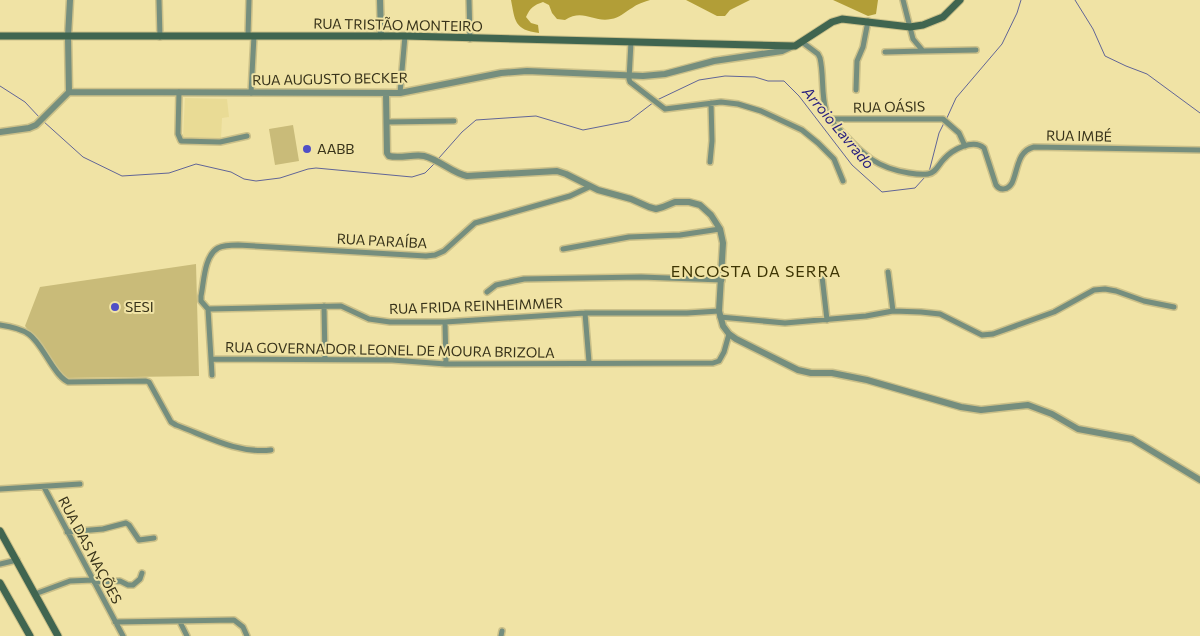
<svg xmlns="http://www.w3.org/2000/svg" width="1200" height="636" font-family="Commissioner,sans-serif">
<style>
.built{fill:#e9db95}
.green{fill:#c9bb79}
.forest{fill:#b29e37}
.lines{fill:none;stroke-linecap:round;stroke-linejoin:round}
.stream{stroke:#616597;stroke-width:1}
.minor-casing{stroke:#cbc089;stroke-width:8}
.tertiary-casing{stroke:#cbc089;stroke-width:9}
.secondary-casing{stroke:#cbc089;stroke-width:9}
.minor{stroke:#758e7e;stroke-width:5}
.tertiary{stroke:#758e7e;stroke-width:6}
.secondary{stroke:#406550;stroke-width:7}
.poi-dot{fill:#504fc6;stroke:#f0e3a5;stroke-width:2}
.labels{text-anchor:middle;stroke-width:4;stroke-linejoin:round;paint-order:stroke}
.street-label{font-size:14px;fill:#38331a;stroke:#f0e3a5}
.poi-label{font-size:14px;fill:#38331a;stroke:#f0e3a5;text-anchor:start}
.water-label{font-size:15px;font-style:italic;fill:#29207f;stroke:#f0e3a5}
.quarter-label{font-size:16px;letter-spacing:1px;fill:#3d3403;stroke:#f0e3a5}
</style>
<rect width="100%" height="100%" fill="#f0e3a5"/>
<path class="built" d="M 185,98 L 227,99 L 229,117 L 222,118 L 221,139 L 183,138 Z"/>
<path class="green" d="M 293,125 L 299,161 L 275,165 L 269,129 Z
M 196,264 L 199,376 L 64,378 L 25,326 L 40,287 Z"/>
<path class="forest" d="M 511,0 L 650,0 C 644,2 637,4 632,8 C 625,12 619,18 611,19 C 594,23 583,8 565,20 L 557,19 L 552,13 L 549,5 L 543,2 C 534,5 530,8 526,17 L 531,23 L 538,25 L 539,33 C 514,30 515,20 511,0 Z
M 686,0 L 750,0 L 730,10 L 725,16 L 717,16 Z
M 833,0 L 878,0 L 876,14 L 868,16 Z"/>
<g class="lines">
<path class="stream" d="M 1075,0 L 1093,29 L 1105,56 L 1126,66 L 1147,74 L 1200,113
M 0,86 L 25,102 L 40,118
M 657,100 L 699,80 L 725,76 L 755,77 L 768,81 L 784,81 L 799,96 L 852,165 L 882,192 L 915,188 L 925,177
M 946,120 L 956,98 L 1002,44 L 1017,13 L 1021,0
M 43,121 L 83,157 L 122,176 L 169,173 L 196,164 L 231,172 L 244,179 L 256,181 L 280,178 L 308,169 L 316,168 L 412,177 L 425,173 L 435,163
M 439,158 L 462,132 L 476,120 L 536,116 L 583,130 L 629,121 L 654,102
M 929,172 L 939,133 L 944,123"/>
<g class="minor-casing">
<path id="minor" d="M 159,0 L 160,37
M 469,0 L 470,39
M 903,0 L 913,39 L 923,51 L 976,50
M 248,35 L 249,0
M 631,42 L 629,79 L 630,82 L 665,109 L 721,102 L 738,104 L 761,111 L 802,130 L 818,143 L 834,159 L 843,181
M 802,42 L 818,54 L 820,58 C 824,75 821,94 826,111 C 829,120 836,126 842,132 C 863,155 877,168 909,173 C 915,174 922,175 928,174 C 936,173 938,165 944,159 C 952,150 973,138 984,148 L 996,185 C 1000,191 1008,190 1012,183 C 1018,170 1017,151 1034,147 L 1200,150
M 885,52 L 923,51
M 856,90 L 857,61 L 863,47 L 868,21
M 179,92 L 178,134 L 181,141 L 220,142 L 247,136
M 251,93 L 254,36
M 400,93 L 405,36
M 830,119 L 943,119 L 959,133 L 965,146
M 387,122 L 454,121
M 710,162 L 712,141 L 711,103
M 563,249 L 629,237 L 680,235 L 720,229
M 888,272 L 893,311
M 822,276 L 827,320
M 487,292 L 496,285 L 524,279 L 641,277 L 722,280
M 324,306 L 325,359
M 208,309 L 341,306 L 369,319 L 390,322 L 445,322 L 585,313 L 687,313 L 719,311
M 585,313 L 589,362
M 720,317 L 785,323 L 866,316 L 893,311 L 921,312 L 940,314 L 982,335 L 993,334 L 1054,312 L 1094,290 L 1105,289 L 1116,291 L 1144,301 L 1174,307
M 445,322 L 446,364
M 0,325 C 34,330 34,338 52,365 C 57,372 60,378 68,382 L 146,381 L 149,382 L 171,422 L 176,425 C 206,436 238,454 271,450
M 212,359 L 392,360 L 446,364 L 713,363 L 719,361 L 724,352 L 729,334
M 212,375 L 208,309 L 201,301 L 201,296 C 204,282 204,256 218,248 C 224,245 232,245 238,245 L 426,256 L 435,255 L 444,251 L 475,223 L 570,196 L 589,187
M 44,487 L 123,636
M 0,489 L 80,484
M 67,532 L 103,529 L 126,523 L 129,525 L 139,540 L 154,538
M 0,564 L 17,560
M 94,582 L 120,581 L 128,585 L 133,585 L 140,579 L 142,573
M 35,594 L 70,581 L 93,580
M 115,622 L 234,620 L 243,627 L 247,636
M 180,622 L 187,636
M 501,636 L 502,631"/>
</g>
<g class="tertiary-casing">
<path id="tertiary" d="M 380,0 L 381,36
M 69,92 L 400,93 L 501,73 L 527,71 L 643,76 L 665,74 L 714,61 L 782,51 L 793,46
M 69,92 L 68,37 L 70,0
M 386,93 L 387,153 L 389,156 C 400,159 413,154 424,156 C 440,160 452,173 467,176 L 557,171 L 566,174 L 598,190 L 631,199 L 649,207 L 656,209 L 663,207 L 675,202 L 689,202 L 700,205 L 711,215 L 720,229 L 723,243 L 719,311 L 723,326 L 729,334 L 736,339 L 798,370 L 811,373 L 832,373 L 867,380 L 961,407 L 981,410 L 1028,405 L 1052,414 L 1078,429 L 1132,439 L 1200,480
M 0,132 L 29,128 L 36,125 L 69,92"/>
</g>
<g class="secondary-casing">
<path id="secondary" d="M 0,36 L 405,36 L 795,46 L 832,22 L 842,19 L 910,27 L 923,25 L 943,17 L 960,0
M 0,531 L 58,636
M 0,583 L 30,636"/>
</g>
<use href="#minor" class="minor"/>
<use href="#tertiary" class="tertiary"/>
<use href="#secondary" class="secondary"/>
</g>
<g class="poi-dot">
<circle cx="307" cy="149" r="5"/>
<circle cx="115" cy="307" r="5"/>
</g>
<g class="labels">
<g class="street-label">
<text transform="translate(398 25) rotate(1)" y="5">RUA TRISTÃO MONTEIRO</text>
<text transform="translate(330 79) rotate(-1)" y="5">RUA AUGUSTO BECKER</text>
<text transform="translate(889 107) rotate(-1)" y="5">RUA OÁSIS</text>
<text transform="translate(1079 136) rotate(1)" y="5">RUA IMBÉ</text>
<text transform="translate(382 241) rotate(3)" y="5">RUA PARAÍBA</text>
<text transform="translate(476 306) rotate(-2)" y="5">RUA FRIDA REINHEIMMER</text>
<text transform="translate(390 350) rotate(1)" y="5">RUA GOVERNADOR LEONEL DE MOURA BRIZOLA</text>
<text transform="translate(90 550) rotate(62)" y="5">RUA DAS NAÇÕES</text>
</g>
<g class="poi-label">
<text x="317" y="154">AABB</text>
<text x="125" y="312">SESI</text>
</g>
<g class="water-label">
<text transform="translate(838 128) rotate(50)" y="5">Arroio Lavrado</text>
</g>
<g class="quarter-label">
<text x="756" y="277">ENCOSTA DA SERRA</text>
</g>
</g>
</svg>
